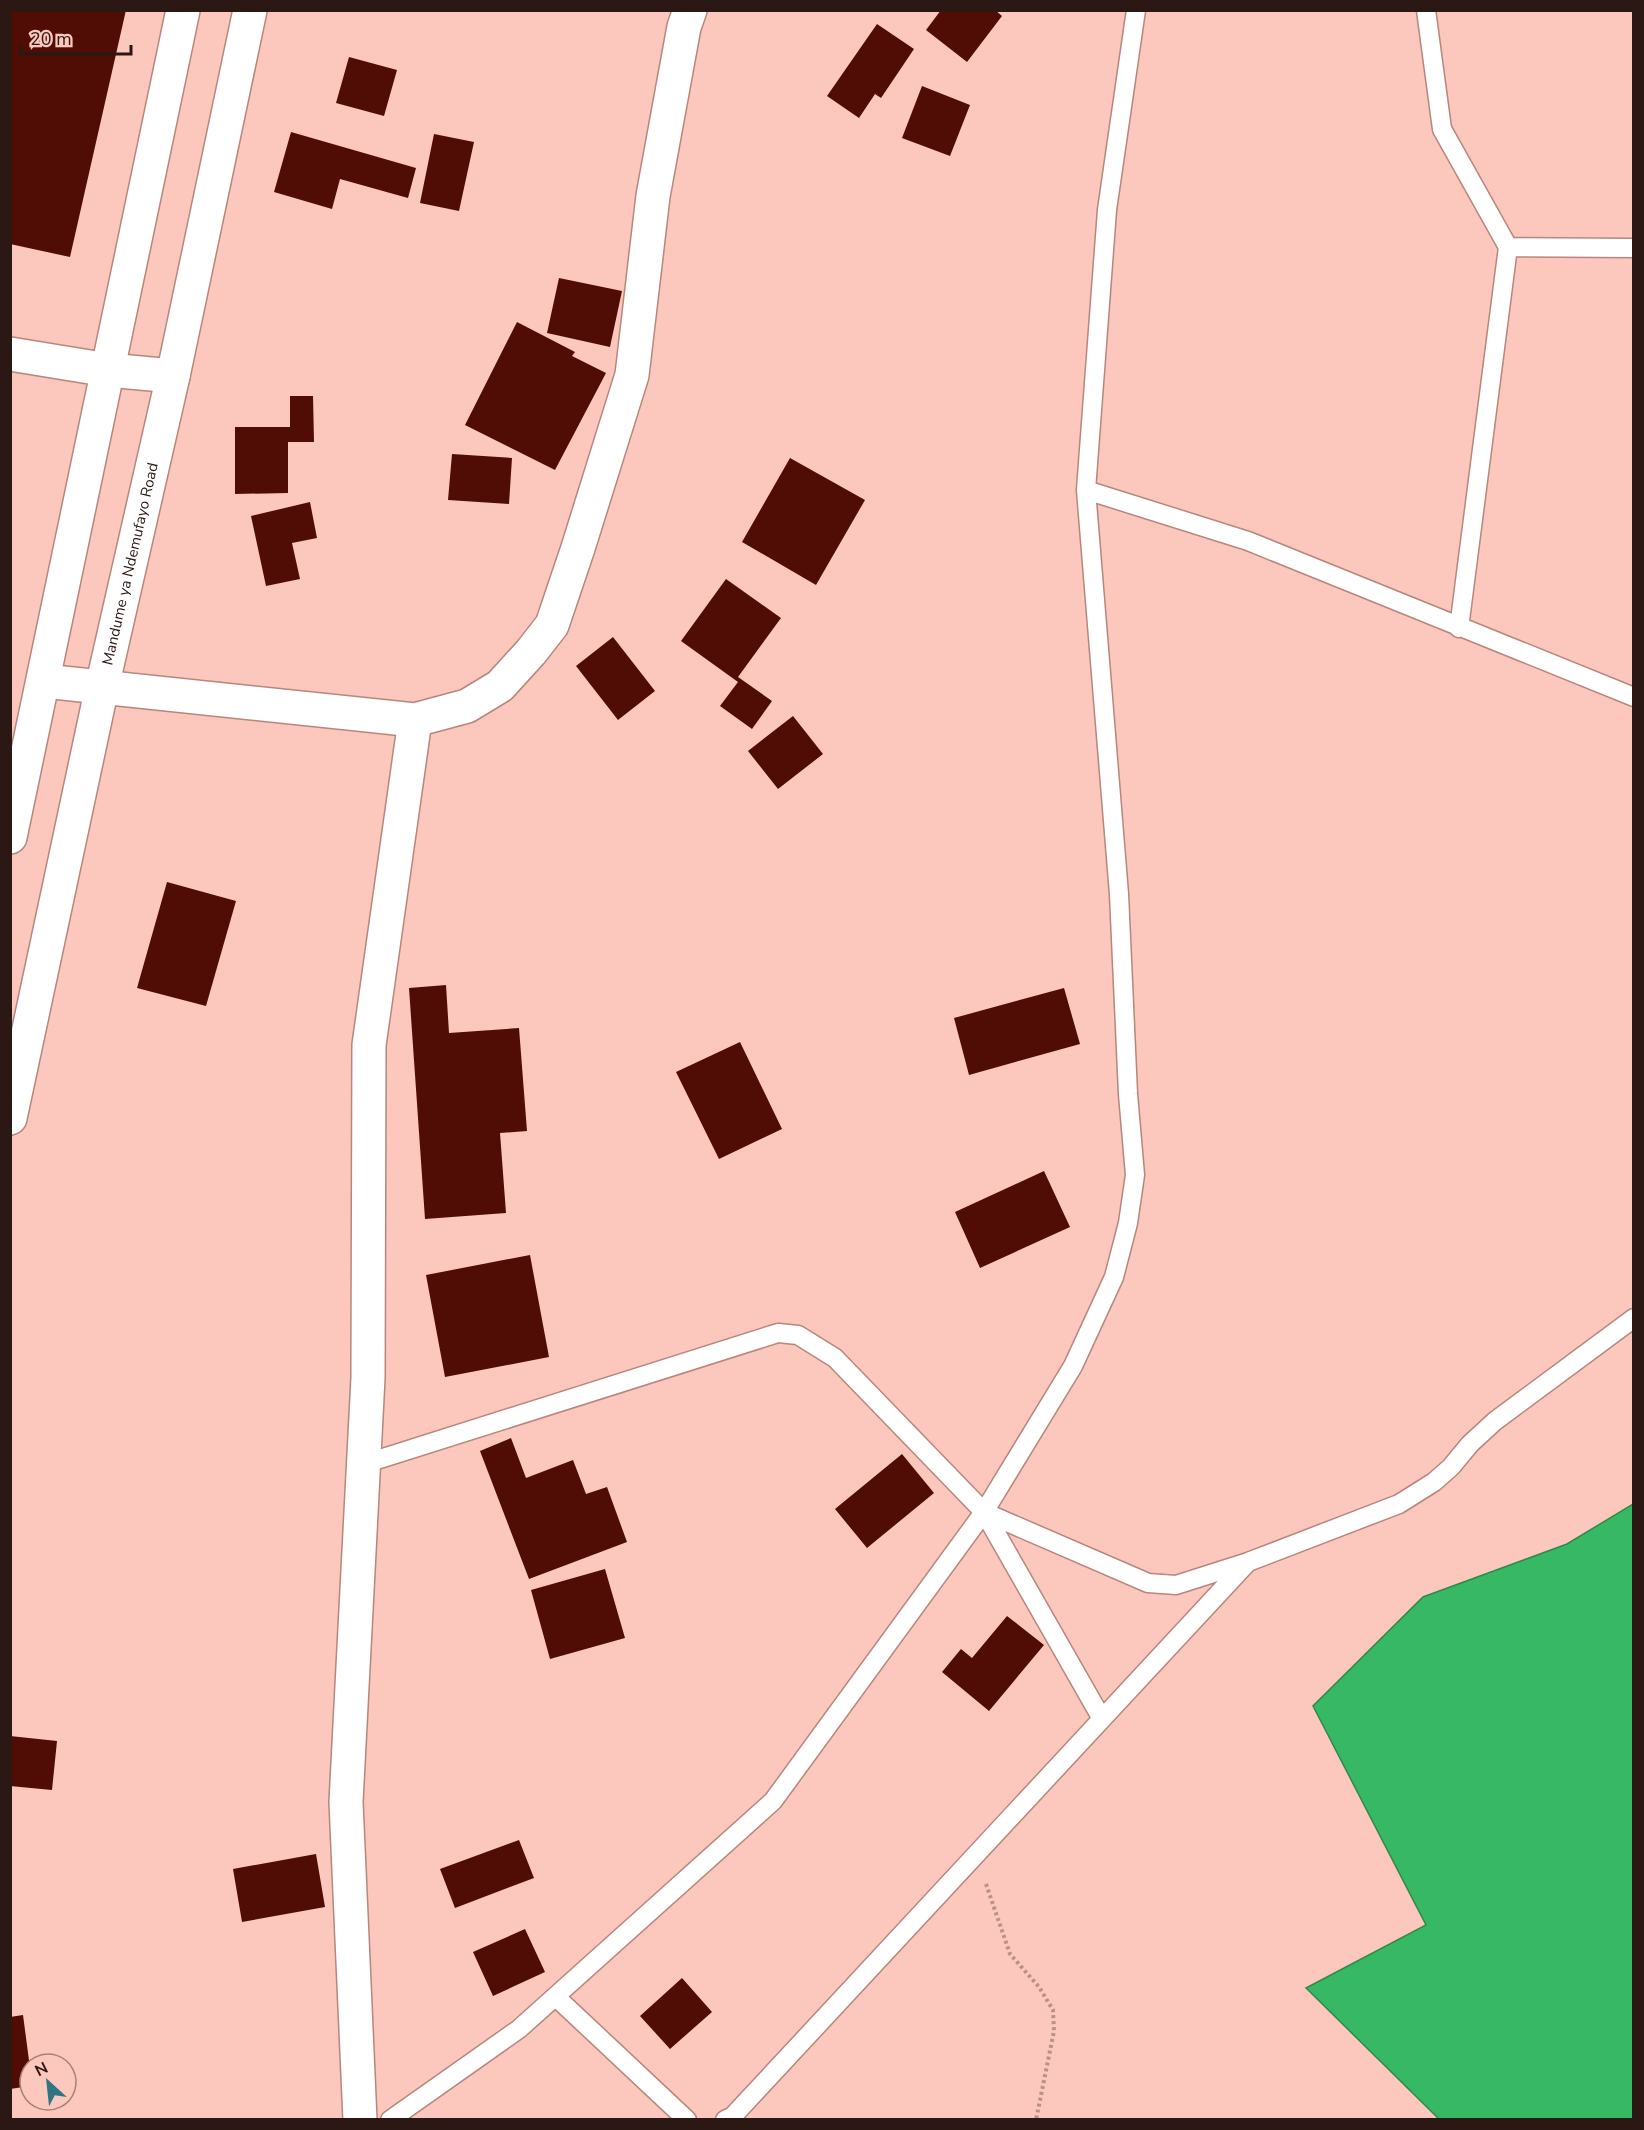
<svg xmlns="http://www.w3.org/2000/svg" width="1644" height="2130" font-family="'Nunito Sans',sans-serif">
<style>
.water{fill:#36b865;stroke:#33884d;stroke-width:1.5}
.building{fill:#4f0d05}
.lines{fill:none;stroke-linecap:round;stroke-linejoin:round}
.lane-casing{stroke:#b7867c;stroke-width:21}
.street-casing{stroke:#b7867c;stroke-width:36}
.primary-casing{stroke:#b7867c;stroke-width:36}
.path{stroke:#bb9088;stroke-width:4;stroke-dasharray:3 3;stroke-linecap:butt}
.lane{stroke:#fff;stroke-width:18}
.street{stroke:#fff;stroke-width:33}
.primary{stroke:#fff;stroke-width:33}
.labels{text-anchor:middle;stroke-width:6;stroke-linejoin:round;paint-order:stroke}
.street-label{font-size:15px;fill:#2b1815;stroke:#fcc7bc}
</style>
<rect width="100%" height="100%" fill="#fcc7bc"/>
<path class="water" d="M 1633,1504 L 1633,2119 L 1439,2119 L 1306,1988 L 1426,1925 L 1313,1706 L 1423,1597 L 1567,1544 Z"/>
<path class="building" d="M 10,10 L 126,10 L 70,257 L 10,244 Z
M 941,10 L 995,10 L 1002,16 L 967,62 L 926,30 Z
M 877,24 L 914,49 L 881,98 L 875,94 L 859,118 L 827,96 Z
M 349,57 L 397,70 L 384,116 L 336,103 Z
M 922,86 L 970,105 L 950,156 L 902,138 Z
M 291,132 L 416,168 L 408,198 L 340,179 L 332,209 L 274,192 Z
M 434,134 L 474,142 L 459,211 L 420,203 Z
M 559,278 L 622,291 L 610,347 L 547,333 Z
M 517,322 L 575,352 L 572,356 L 606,373 L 555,470 L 465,425 Z
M 290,396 L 313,396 L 314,442 L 288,442 L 288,493 L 235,494 L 235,427 L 290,427 Z
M 452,454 L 512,458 L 509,504 L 448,500 Z
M 790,458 L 865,500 L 816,585 L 742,542 Z
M 310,502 L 317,538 L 292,543 L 300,579 L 266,586 L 251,516 Z
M 726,579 L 781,618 L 738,677 L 772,701 L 752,729 L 720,706 L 738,682 L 681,641 Z
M 613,637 L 655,691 L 618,720 L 576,666 Z
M 793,716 L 823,754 L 778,789 L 748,751 Z
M 167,882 L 236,901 L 206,1006 L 137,988 Z
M 446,985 L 449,1033 L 519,1028 L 527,1131 L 500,1133 L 506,1213 L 425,1219 L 409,988 Z
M 1064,988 L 1080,1044 L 969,1075 L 954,1018 Z
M 740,1042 L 782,1129 L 719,1159 L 676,1072 Z
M 1044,1171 L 1070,1227 L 980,1268 L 955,1212 Z
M 530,1255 L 549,1357 L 445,1377 L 426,1275 Z
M 511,1438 L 526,1478 L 573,1460 L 586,1494 L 607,1487 L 627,1542 L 529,1579 L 480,1451 Z
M 902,1454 L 934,1493 L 867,1548 L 835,1509 Z
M 605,1569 L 625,1638 L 550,1659 L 531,1590 Z
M 1007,1616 L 1044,1645 L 989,1711 L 942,1672 L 961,1649 L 972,1658 Z
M 10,1736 L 57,1741 L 52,1790 L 10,1786 Z
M 519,1840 L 534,1878 L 455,1908 L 440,1869 Z
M 316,1854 L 325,1907 L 242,1922 L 233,1869 Z
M 525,1929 L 545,1972 L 493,1996 L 473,1952 Z
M 682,1978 L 712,2012 L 670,2049 L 640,2016 Z
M 23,2015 L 30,2068 L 30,2086 L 10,2089 L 10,2017 Z"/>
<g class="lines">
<g class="lane-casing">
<path id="lane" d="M 1426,10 L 1442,129 L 1508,247 L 1459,628
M 1508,247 L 1634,248
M 1086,490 L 1248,541 L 1634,697
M 364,1464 L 778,1333 L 798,1335 L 835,1358 L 984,1512
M 1102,1719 L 984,1512 L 1148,1583 L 1176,1585 L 1248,1562 L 1399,1504 L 1434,1482 L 1451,1467 L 1470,1444 L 1495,1421 L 1634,1318
M 556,1997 L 687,2120
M 390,2120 L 519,2029 L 773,1801 L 984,1512 L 1073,1366 L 1114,1277 L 1128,1223 L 1135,1175 L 1128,1094 L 1119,894 L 1086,490 L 1107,210 L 1136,10
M 725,2120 L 733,2116 L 1246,1564"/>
</g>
<g class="street-casing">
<path id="street" d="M 10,354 L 108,370 L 173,376
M 44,681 L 415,720 L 467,706 L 500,686 L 531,652 L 552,625 L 578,548 L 632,375 L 653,196 L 684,27 L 690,10
M 360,2120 L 346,1802 L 368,1378 L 369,1045 L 415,720"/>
</g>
<g class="primary-casing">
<g id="primary">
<path d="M 10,837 L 183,10"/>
<path id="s1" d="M 10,1118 L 102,687 L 173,376 L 250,10"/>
</g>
</g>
<path class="path" d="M 986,1884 L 1010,1954 L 1039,1987 L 1053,2010 L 1054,2031 L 1036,2120"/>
<use href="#lane" class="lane"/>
<use href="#street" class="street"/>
<use href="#primary" class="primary"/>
</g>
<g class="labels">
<g class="street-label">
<text dy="5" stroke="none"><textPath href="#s1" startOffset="567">Mandume ya Ndemufayo Road</textPath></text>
</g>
</g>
<rect width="1644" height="2130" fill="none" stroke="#2b1815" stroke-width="24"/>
<g transform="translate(48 2082) rotate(333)"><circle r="28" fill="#fcc7bc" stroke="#a88179" stroke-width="1.5"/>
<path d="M0-4.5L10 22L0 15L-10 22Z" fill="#2e7481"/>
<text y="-9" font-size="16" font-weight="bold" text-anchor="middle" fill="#2b1815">N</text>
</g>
<path d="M21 45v9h110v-9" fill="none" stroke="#2b1815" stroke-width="3"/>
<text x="30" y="45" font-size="18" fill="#2b1815" stroke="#fcc7bc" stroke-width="4.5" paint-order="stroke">20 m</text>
</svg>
